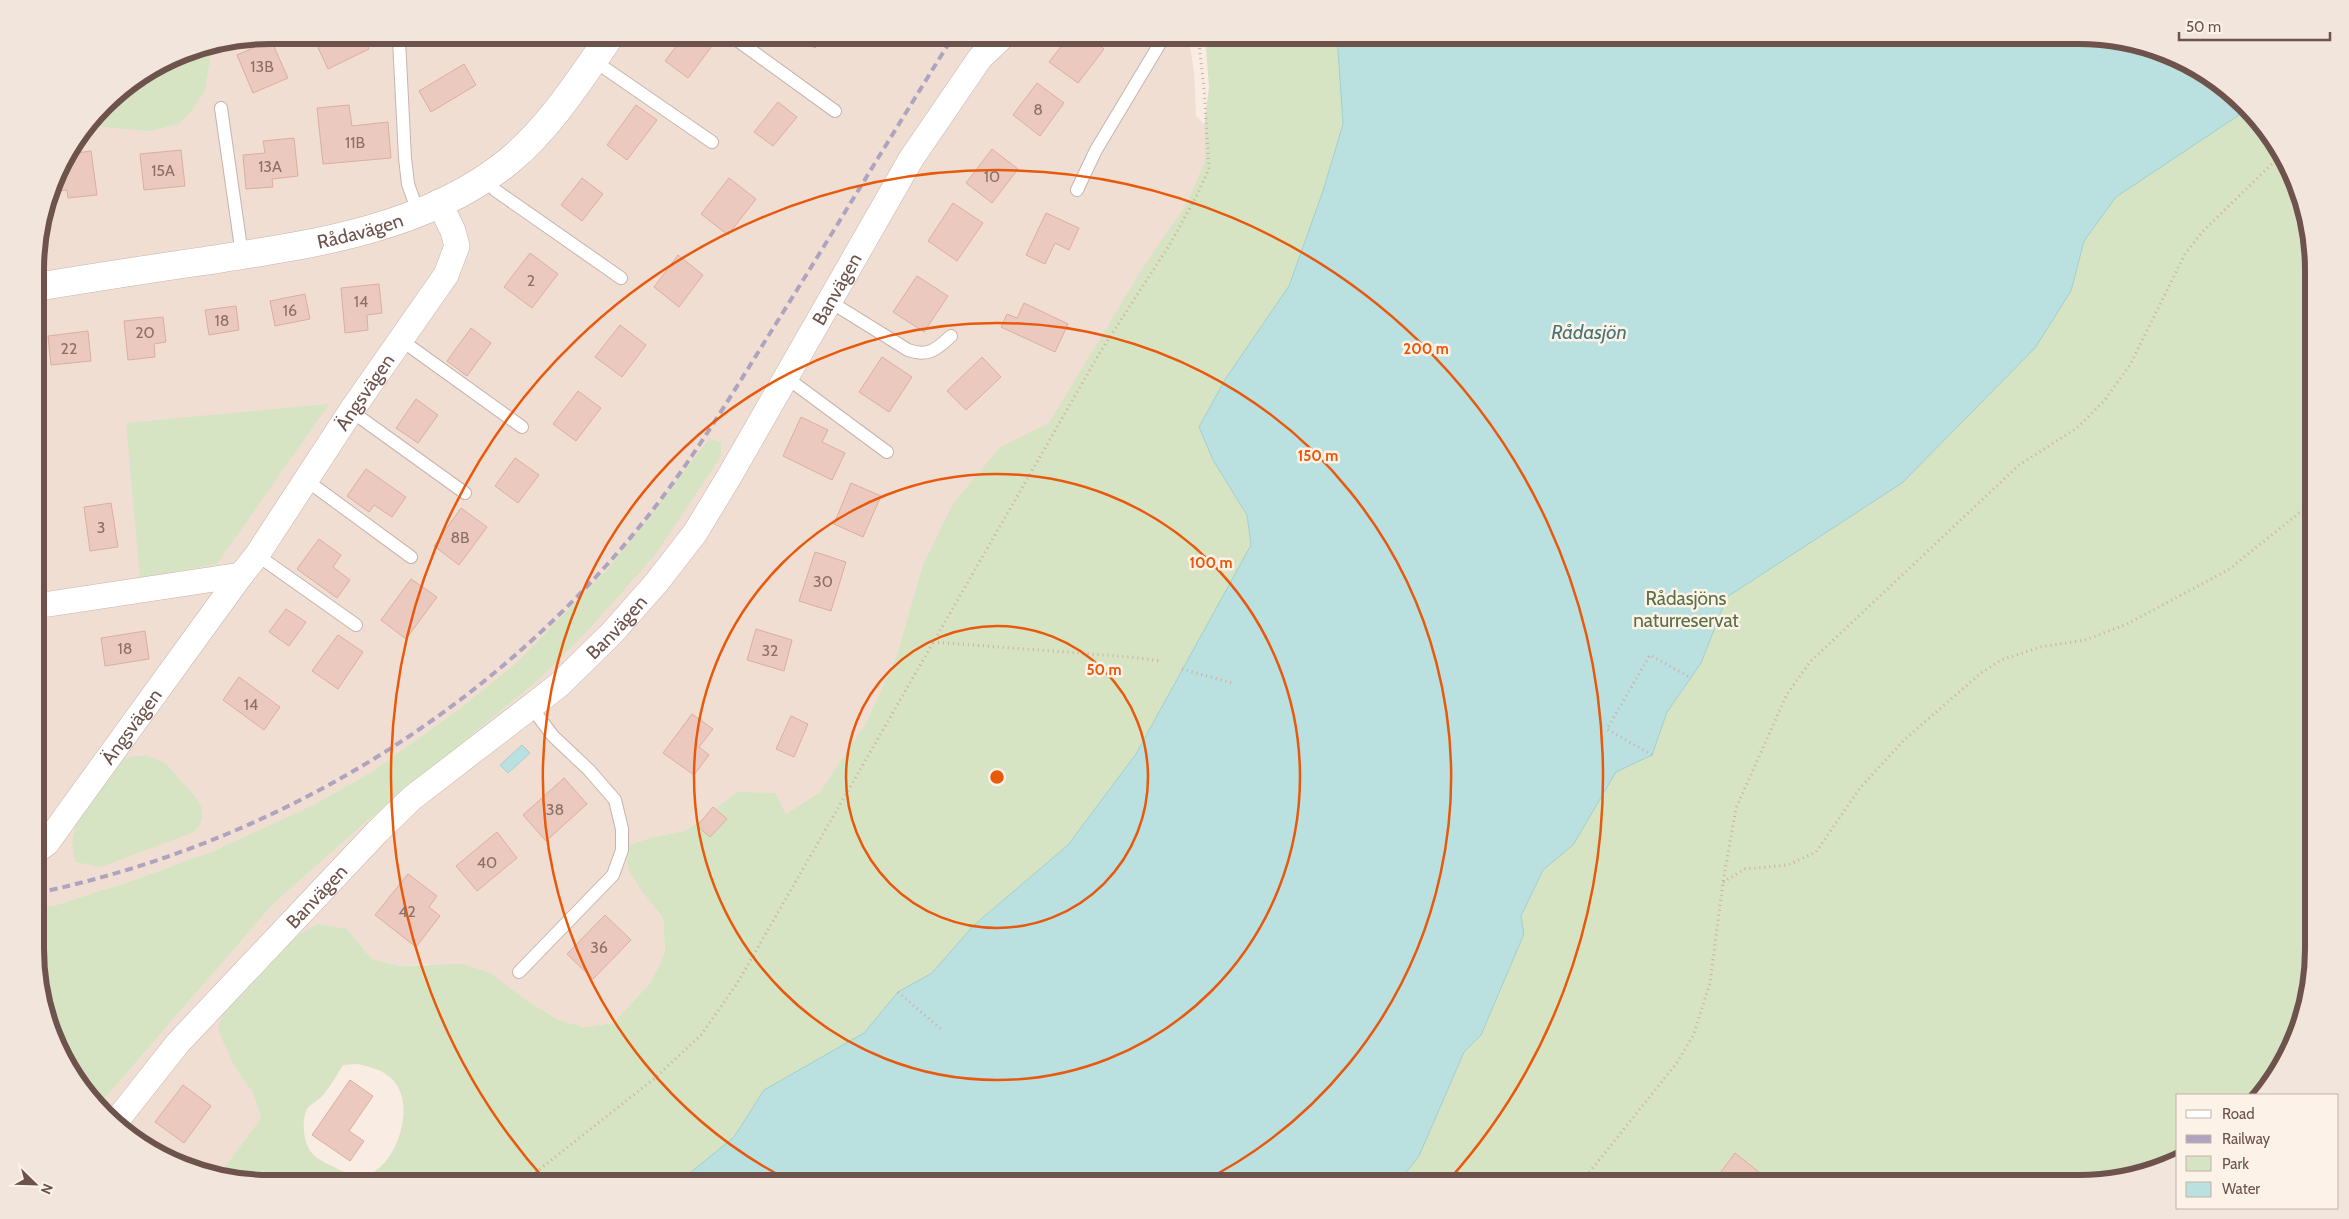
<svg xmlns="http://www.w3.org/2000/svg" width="2349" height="1219" font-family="Cabin,sans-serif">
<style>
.residential{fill:#f0ded2}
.green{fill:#d6e4c3;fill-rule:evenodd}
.water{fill:#bae0e0;stroke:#a2d0d0}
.building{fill:#ebc9be;stroke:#dcaea0}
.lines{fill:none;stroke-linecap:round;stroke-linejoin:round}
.service-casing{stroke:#c8b4ab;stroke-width:14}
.minor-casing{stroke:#c8b4ab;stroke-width:26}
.tertiary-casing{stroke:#c8b4ab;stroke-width:29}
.path{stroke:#cfada2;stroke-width:3;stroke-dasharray:1 4;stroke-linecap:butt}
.service{stroke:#fff;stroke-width:12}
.minor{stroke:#fff;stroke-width:25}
.tertiary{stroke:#fff;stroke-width:28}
.rail{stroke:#afa4c0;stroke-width:4;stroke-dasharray:8 5;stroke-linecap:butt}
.ring{fill:none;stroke:#e8590c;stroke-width:2.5}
.labels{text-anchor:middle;stroke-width:5;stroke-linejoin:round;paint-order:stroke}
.number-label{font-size:16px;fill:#8d7068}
.street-label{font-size:19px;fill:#6e534c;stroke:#fcf2e8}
.park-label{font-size:19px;fill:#5a7246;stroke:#fcf2e8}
.water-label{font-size:20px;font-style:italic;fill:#467778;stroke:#fcf2e8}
.rim{fill:none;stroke:#6e534c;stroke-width:6}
.centre{fill:#e8590c;stroke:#fcf2e8;stroke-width:2.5}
.ring-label{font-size:15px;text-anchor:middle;font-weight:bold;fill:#e8590c;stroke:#fcf2e8;stroke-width:5;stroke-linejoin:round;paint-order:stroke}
</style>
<rect width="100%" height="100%" fill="#f9ede3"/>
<path class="residential" d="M 270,35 L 1188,35 L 1194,71 L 1196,116 L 1216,135 L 1216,169 L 1074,411 L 922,567 L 897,655 L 865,725 L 819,794 L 786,814 L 711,811 L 685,831 L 653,837 L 643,893 L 663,918 L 665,952 L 651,982 L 613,1023 L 584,1027 L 559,1020 L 526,1000 L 428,964 L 399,966 L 372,959 L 347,929 L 235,1068 L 253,1093 L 261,1118 L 221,1172 L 166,1160 L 115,1126 L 98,1106 L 274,903 L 374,815 L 536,682 L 610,566 L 516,663 L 459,709 L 371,772 L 313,805 L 213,851 L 134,880 L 56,905 L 37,908 L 36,254 L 59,166 L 115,94 L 180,53 Z"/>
<path class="green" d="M 1205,35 L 2079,35 L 2183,59 L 2234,94 L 2274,139 L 2312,240 L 2314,949 L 2290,1053 L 2261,1095 L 2178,1095 L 2178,1160 L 2154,1172 L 2094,1184 L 270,1184 L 221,1172 L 261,1118 L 253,1093 L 235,1068 L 218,1030 L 224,1011 L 288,941 L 318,924 L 347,929 L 372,959 L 399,966 L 462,964 L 490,973 L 526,1000 L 559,1020 L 584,1027 L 613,1023 L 651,982 L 665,952 L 663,918 L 643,893 L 628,869 L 627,846 L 653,837 L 685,831 L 738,792 L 775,793 L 786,814 L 819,793 L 865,725 L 897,655 L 922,567 L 953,504 L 1000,447 L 1049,423 L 1142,269 L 1187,203 L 1205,161 L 1205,119 L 1209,87 ZM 358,1064 C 370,1067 383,1070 392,1079 C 416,1103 399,1158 372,1173 C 359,1180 348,1174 336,1168 C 317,1159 306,1154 304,1131 C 303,1125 304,1115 307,1109 C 311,1103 320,1100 324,1094 C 331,1085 337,1075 343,1065 Z
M 212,47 L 205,90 L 190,113 L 179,124 L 150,131 L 90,126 L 115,94 L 180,53 Z
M 329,404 L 217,564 L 140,578 L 126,423 Z
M 709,439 L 721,442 L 721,456 L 655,555 L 592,626 L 536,682 L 374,815 L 274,903 L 98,1106 L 75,1080 L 37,980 L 37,908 L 56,905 L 134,880 L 213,851 L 313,805 L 371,772 L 459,709 L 516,663 L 610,566 Z
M 145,755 L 165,763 L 194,795 L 202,808 L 202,821 L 194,832 L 101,867 L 75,862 L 72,843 L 76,821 L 124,758 Z"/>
<path class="water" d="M 1337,35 L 2079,35 L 2183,59 L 2234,94 L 2248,109 L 2116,197 L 2084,241 L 2071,291 L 2035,348 L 1902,483 L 1727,597 L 1701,663 L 1667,712 L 1652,755 L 1616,772 L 1573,845 L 1543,870 L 1521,916 L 1524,934 L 1481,1035 L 1464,1052 L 1419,1156 L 1397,1184 L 672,1184 L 685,1177 L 734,1137 L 764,1090 L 864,1033 L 898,992 L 932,973 L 973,926 L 1068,845 L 1136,754 L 1251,545 L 1247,515 L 1213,460 L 1199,427 L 1226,378 L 1289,286 L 1323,191 L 1343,124 Z
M 522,745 L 530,753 L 508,773 L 500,765 Z"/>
<path class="building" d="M 328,35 L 362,35 L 369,49 L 328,69 L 315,41 Z
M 685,35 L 699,35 L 712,46 L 688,78 L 665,61 Z
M 797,35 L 825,35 L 815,48 Z
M 1070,35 L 1086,35 L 1104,49 L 1078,83 L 1049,62 Z
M 271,40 L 288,78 L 253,93 L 237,55 Z
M 464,64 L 476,85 L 431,112 L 419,91 Z
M 1037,83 L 1064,103 L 1040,136 L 1013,115 Z
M 778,102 L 797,117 L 773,146 L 754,132 Z
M 349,105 L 352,126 L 388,122 L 391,158 L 323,164 L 317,108 Z
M 636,105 L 657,120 L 627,160 L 607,145 Z
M 294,138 L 298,176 L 272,179 L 273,187 L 246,189 L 243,155 L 265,153 L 263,141 Z
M 992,149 L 1018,169 L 992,203 L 966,183 Z
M 181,150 L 185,186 L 144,190 L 140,154 Z
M 91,151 L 97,195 L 68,198 L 67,190 L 52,192 L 59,166 L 68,154 Z
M 582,178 L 603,194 L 582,221 L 561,205 Z
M 729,178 L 756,199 L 728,235 L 701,214 Z
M 953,203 L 983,223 L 957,261 L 928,241 Z
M 1046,213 L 1079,228 L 1069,250 L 1055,243 L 1045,264 L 1026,255 Z
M 530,253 L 558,274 L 532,308 L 504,287 Z
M 678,255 L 703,275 L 679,307 L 654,287 Z
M 917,276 L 948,296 L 924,332 L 893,312 Z
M 379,284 L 382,313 L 367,315 L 368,330 L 345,333 L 341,288 Z
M 305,294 L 310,319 L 275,326 L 270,301 Z
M 1024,303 L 1068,324 L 1055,352 L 1001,327 L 1007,314 L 1017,318 Z
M 236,306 L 239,330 L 209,335 L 205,310 Z
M 163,317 L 166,342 L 154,344 L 155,357 L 128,360 L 124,321 Z
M 620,325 L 646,345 L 622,377 L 595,357 Z
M 471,328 L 491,343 L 467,376 L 447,361 Z
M 88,331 L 91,361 L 51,365 L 48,336 Z
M 882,357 L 912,377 L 889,412 L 859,392 Z
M 982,357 L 1001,377 L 966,410 L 947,391 Z
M 578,391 L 601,408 L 576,441 L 553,424 Z
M 416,399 L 438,415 L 418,443 L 396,428 Z
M 801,417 L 828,430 L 822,442 L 845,453 L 832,480 L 783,456 Z
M 515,458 L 539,475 L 518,503 L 495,486 Z
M 366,469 L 406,497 L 392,517 L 374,505 L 369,512 L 347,496 Z
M 851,483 L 881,496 L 863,537 L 834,524 Z
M 111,503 L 118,547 L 90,551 L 84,507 Z
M 461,508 L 487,527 L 459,565 L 434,546 Z
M 40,529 L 45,560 L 36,561 L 36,530 Z
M 319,539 L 341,555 L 333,567 L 350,580 L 337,598 L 297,569 Z
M 815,552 L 846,562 L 831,611 L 799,601 Z
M 411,579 L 437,597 L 406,639 L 381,620 Z
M 286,609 L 306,622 L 289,646 L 269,632 Z
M 756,629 L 792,640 L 784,671 L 747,660 Z
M 145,631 L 149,659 L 105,666 L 101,638 Z
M 338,635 L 363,652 L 338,689 L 312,671 Z
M 239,677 L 280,707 L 264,730 L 223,700 Z
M 692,714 L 713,729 L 699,747 L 709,755 L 694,775 L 663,753 Z
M 791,716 L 808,724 L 794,757 L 776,749 Z
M 564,778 L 587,804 L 546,841 L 523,815 Z
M 713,807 L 727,819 L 710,837 L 697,826 Z
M 497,832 L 517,858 L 477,891 L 456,866 Z
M 408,874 L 437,896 L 429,907 L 440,916 L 416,947 L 375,915 Z
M 605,915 L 631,940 L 593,979 L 567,954 Z
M 350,1080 L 373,1096 L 349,1131 L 364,1141 L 350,1161 L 312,1135 Z
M 183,1085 L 211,1106 L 184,1143 L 155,1122 Z
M 1735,1153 L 1774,1184 L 1712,1184 Z"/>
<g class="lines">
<g class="service-casing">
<path id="service" d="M 730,35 L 835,111
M 399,40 L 405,158 L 408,184 L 418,212
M 593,60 L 712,142
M 221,108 L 242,255
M 486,178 L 495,190 L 621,278
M 1077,190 L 1096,150 L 1165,35
M 829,301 L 908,350 C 928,357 936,350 951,336
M 401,340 L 522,427
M 787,378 L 887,452
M 351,411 L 465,493
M 306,480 L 411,557
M 257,555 L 356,625
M 519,972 L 613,875 L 622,850 L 622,829 L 615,800 L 589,770 L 553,736 L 532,708"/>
</g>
<g class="minor-casing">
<g id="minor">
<path d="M 36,606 L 241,575"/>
<path id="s1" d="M 37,850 L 47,843 L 72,808 L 241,575 L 257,555 L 351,411 L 446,275 L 457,246 L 453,231 L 439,202"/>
<path id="s2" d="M 114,1124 L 178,1043 L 377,832 L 412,798 L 559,685 L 612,633 L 657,582 L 695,533 L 729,477 L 911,159 L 980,58 L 1004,35"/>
</g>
</g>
<g class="tertiary-casing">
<g id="tertiary">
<path id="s3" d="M 36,287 C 92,278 148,269 204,261 C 308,245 424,230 509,161 C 551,126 580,79 611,35"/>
</g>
</g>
<path class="path" d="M 933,642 L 1130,657 L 1162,661
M 1182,669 L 1232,683
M 1652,755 L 1607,729 L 1650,655 L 1691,678
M 1723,882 L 1745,869 L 1788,865 L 1816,852 L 1860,788 L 1904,740 L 1981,673 L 2001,660 L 2041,647 L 2085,640 L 2127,624 L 2228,570 L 2313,502
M 898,992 L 943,1031
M 2252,1095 L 2276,1074
M 526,1184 L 535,1173 L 655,1078 L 702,1034 L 738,982 L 1099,354 L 1170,244 L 1196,197 L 1209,169 L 1204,88 L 1198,35
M 1580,1184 L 1676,1064 L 1693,1036 L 1710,983 L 1723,882 L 1736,808 L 1787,694 L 1810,662 L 2019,465 L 2077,428 L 2104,401 L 2130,365 L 2185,254 L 2203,231 L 2280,156"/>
<use href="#service" class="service"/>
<use href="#minor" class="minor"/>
<use href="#tertiary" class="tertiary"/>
<path class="rail" d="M 37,893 C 275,843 492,711 644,521 C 696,456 738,384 782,314 C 840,221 896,128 954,35"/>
</g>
<g class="ring">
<circle cx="997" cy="777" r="151"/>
<circle cx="997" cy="777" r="303"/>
<path d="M794 1183A454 454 0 1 1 1200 1183"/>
<path d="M547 1182A606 606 0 1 1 1447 1182"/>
</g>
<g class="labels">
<g class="number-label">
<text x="262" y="72">13B</text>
<text x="1038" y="115">8</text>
<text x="355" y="148">11B</text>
<text x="270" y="172">13A</text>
<text x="163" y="176">15A</text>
<text x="992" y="182">10</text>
<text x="531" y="286">2</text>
<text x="361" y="307">14</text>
<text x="290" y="316">16</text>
<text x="222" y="326">18</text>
<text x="145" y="338">20</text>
<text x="69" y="354">22</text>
<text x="101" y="533">3</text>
<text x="460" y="543">8B</text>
<text x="823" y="587">30</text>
<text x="125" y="654">18</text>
<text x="770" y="656">32</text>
<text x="251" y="710">14</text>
<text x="555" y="815">38</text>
<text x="487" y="868">40</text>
<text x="407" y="917">42</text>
<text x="599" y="953">36</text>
</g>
<g class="street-label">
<text dy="7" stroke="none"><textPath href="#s3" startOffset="329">Rådavägen</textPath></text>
<text dy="7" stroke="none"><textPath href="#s2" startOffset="1114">Banvägen</textPath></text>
<text dy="7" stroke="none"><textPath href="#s1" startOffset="564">Ängsvägen</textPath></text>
<text dy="7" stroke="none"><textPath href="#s2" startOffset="709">Banvägen</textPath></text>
<text dy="7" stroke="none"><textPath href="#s1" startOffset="156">Ängsvägen</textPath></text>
<text dy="7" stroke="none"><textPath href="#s2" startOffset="305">Banvägen</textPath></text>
</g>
<g class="park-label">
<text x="1686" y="605">Rådasjöns<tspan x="1686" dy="22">naturreservat</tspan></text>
</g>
<g class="water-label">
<text x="1589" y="339">Rådasjön</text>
</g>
</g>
<path d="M0 0H2349V1219H0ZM270 44H2079A226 226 0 0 1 2305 270V949A226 226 0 0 1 2079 1175H270A226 226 0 0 1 44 949V270A226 226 0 0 1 270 44Z" fill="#f1e5dc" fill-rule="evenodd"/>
<path class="rim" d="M270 44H2079A226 226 0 0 1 2305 270V949A226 226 0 0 1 2079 1175H270A226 226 0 0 1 44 949V270A226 226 0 0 1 270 44Z"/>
<circle cx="997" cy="777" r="8" class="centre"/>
<g class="ring-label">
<text x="1426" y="354">200 m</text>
<text x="1318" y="461">150 m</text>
<text x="1211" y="568">100 m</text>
<text x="1104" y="675">50 m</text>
</g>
<rect x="2176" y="1094" width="162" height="115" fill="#fcf2e8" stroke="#c3b2aa"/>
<rect x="2186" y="1110" width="25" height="8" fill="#ffffff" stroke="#c3b2aa"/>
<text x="2222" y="1119" font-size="15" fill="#6e534c">Road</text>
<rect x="2186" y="1135" width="25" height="8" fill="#afa4c0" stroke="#c3b2aa"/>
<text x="2222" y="1144" font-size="15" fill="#6e534c">Railway</text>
<rect x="2186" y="1156" width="25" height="15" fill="#d6e4c3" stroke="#c3b2aa"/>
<text x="2222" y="1169" font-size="15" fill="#6e534c">Park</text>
<rect x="2186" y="1182" width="25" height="15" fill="#bae0e0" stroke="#c3b2aa"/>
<text x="2222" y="1194" font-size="15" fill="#6e534c">Water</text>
<g transform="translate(35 1184) rotate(113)" stroke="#fcf2e8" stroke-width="4" paint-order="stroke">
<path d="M0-4L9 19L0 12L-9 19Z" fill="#6e534c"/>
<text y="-8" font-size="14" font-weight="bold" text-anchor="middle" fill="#6e534c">N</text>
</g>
<path d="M2179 32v8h151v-8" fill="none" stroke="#6e534c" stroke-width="2.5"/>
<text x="2186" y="32" font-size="15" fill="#6e534c" stroke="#fcf2e8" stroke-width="4" paint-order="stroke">50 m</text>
</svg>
